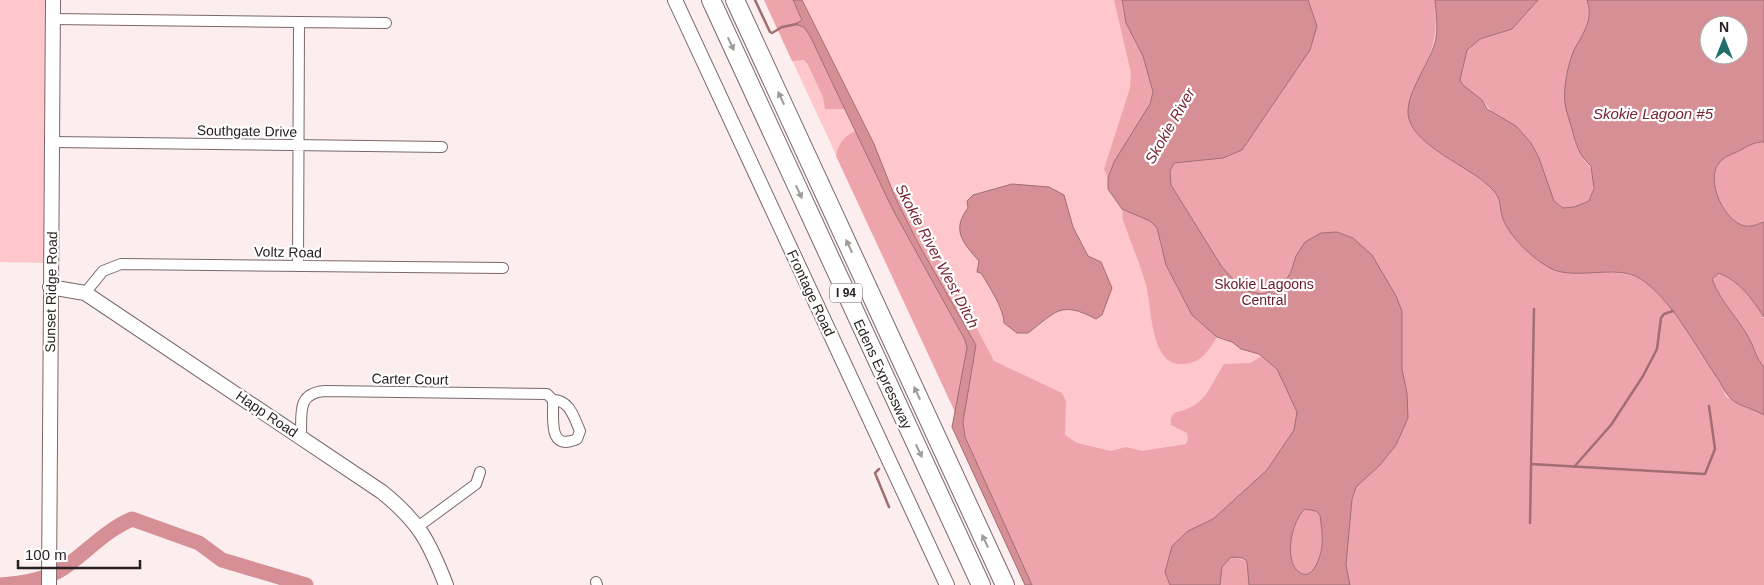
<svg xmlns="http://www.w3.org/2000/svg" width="1764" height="585" font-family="Arial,sans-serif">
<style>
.green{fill:#fec7cb;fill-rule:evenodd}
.forest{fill:#eda5ab}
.water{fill:#d58f95;stroke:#a16e72;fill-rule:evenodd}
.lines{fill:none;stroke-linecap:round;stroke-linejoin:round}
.stream{stroke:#a16e72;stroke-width:2.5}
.river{stroke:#d58f95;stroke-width:15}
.street-casing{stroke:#7b6869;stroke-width:12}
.secondary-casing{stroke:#7b6869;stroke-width:16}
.highway-casing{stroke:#7b6869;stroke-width:20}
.street{stroke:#fff;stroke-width:10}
.secondary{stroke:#fff;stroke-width:14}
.highway{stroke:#fff;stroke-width:18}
.oneway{fill:#9f9b9b}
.labels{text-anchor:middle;stroke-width:4.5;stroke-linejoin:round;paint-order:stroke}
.shield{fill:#fff;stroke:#696364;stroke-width:1}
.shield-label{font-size:12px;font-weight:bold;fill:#292021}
.street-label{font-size:14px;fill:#292021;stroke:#fff}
.park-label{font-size:14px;fill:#6b1829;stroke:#fff}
.water-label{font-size:15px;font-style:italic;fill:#772433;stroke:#fff}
</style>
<rect width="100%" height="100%" fill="#fceeef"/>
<path class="green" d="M 0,0 L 47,0 L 44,263 L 0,262 Z
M 764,0 L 1764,0 L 1764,585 L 1030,585 L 983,486 L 955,412 L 931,359 ZM 1709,25 L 1739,25 L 1739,55 L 1709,55 Z"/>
<path class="forest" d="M 764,0 L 793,0 L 802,20 L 796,24 L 804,27 L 810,36 L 845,109 L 825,109 L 823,97 L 807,63 L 804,60 L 792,61 Z
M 1114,0 L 1122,0 C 1121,32 1158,63 1152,94 C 1148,120 1118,150 1108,178 L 1104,169 L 1130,88 L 1131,73 Z
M 1308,0 L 1435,0 C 1438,38 1432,53 1416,86 L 1436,149 L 1488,185 L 1500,196 L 1502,206 L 1566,273 C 1585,272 1621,270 1638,278 C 1666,291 1701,355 1720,382 L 1726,397 L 1764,415 L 1764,585 L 1350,585 L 1346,565 L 1352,499 L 1356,487 L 1380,465 L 1407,393 L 1402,369 L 1402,312 L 1372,255 L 1296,256 L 1291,272 L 1281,288 L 1262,294 L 1243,290 L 1222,267 L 1171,185 L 1170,171 L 1174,163 L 1200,161 L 1242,150 L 1298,68 L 1317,26 Z
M 1538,0 L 1587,0 C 1597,31 1564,54 1566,85 C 1566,104 1579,141 1584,161 C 1597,171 1595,186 1589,201 L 1574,207 L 1563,208 L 1554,201 L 1516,126 L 1496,116 L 1482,100 L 1463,85 L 1460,80 L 1467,50 L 1480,39 L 1512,29 Z
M 856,131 L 892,208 L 965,340 L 967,348 L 955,412 L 836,156 C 838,144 845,135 856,131 Z
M 1764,142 L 1764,222 C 1758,224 1752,227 1745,226 C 1724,222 1705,180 1719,163 C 1723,157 1733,154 1739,151 C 1748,146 1754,143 1764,142 Z
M 893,192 L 903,193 L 910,201 L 994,361 L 1062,393 L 1066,401 L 1065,435 L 1077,443 L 1111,451 L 1126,447 L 1142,451 L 1186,444 L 1188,439 L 1187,433 L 1171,425 L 1171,418 L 1174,413 C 1207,405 1207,391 1224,364 L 1250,363 L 1262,356 L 1277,369 L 1289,392 L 1297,412 L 1294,430 L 1267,470 L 1213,519 L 1188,531 L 1165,572 L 1170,585 L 1032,585 L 965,437 L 963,422 L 976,345 L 918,243 Z
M 1122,209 L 1150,221 L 1157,228 L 1161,247 L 1192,315 L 1217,337 C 1208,351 1202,363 1183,364 C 1150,367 1152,307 1146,285 C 1140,263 1130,241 1123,220 Z
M 1719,273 C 1734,279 1762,302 1764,320 C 1764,335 1764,352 1764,367 C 1756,358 1755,350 1750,340 C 1738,317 1722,305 1712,279 Z
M 1305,509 L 1316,511 L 1320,515 C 1321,525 1323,536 1322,546 C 1321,555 1313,583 1299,572 C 1283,560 1292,520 1305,509 Z
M 1231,557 L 1247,561 L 1249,585 L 1220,585 L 1222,567 Z"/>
<path class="water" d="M 793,0 L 802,0 L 874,144 L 895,197 L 918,243 L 976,345 L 963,422 L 965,437 L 1032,585 L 1025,585 L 952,427 L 967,348 L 965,340 L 892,208 L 810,36 L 804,27 L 795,24 L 802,20 Z
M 1122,0 L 1308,0 L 1317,26 L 1310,50 L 1242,150 L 1223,158 L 1174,163 L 1170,171 L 1171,185 L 1222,267 L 1243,290 L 1262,294 L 1281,288 L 1291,272 L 1296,256 L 1305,242 L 1321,233 L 1337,232 L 1353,238 L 1372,255 L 1396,296 L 1402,311 L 1402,369 L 1407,393 L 1408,418 L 1396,445 L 1380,465 L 1356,487 L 1352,499 L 1346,565 L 1350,585 L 1249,585 L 1247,561 L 1242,558 L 1231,557 L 1222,567 L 1220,585 L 1170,585 L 1165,572 L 1172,546 L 1188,531 L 1213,519 L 1267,470 L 1294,430 L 1297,412 L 1277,369 L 1259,354 L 1241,349 L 1232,342 L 1217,337 L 1192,315 L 1166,265 L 1157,228 L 1150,221 L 1122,209 L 1108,189 L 1108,178 L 1114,162 L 1150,104 L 1153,92 L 1143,56 L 1126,23 ZM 1305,509 L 1316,511 L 1320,515 C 1321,524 1323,536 1322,546 C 1321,555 1313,583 1299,572 C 1283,560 1292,520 1305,509 Z
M 1435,0 L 1538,0 L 1512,29 L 1480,39 L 1467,50 L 1460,80 L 1463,85 L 1482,100 L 1487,109 L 1516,126 L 1531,143 L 1539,158 L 1554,201 L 1563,208 L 1574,207 L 1589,201 L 1594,188 L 1591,166 C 1579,156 1576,144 1572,129 C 1570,121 1566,112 1565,103 C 1563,88 1568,64 1574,50 C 1583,33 1594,20 1587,0 L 1764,0 L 1764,142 C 1754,142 1748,146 1739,151 C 1733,154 1723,157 1719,163 C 1705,180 1724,222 1745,226 C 1752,227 1758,224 1764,222 L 1764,317 C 1751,298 1741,282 1719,273 L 1712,279 C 1722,305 1738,317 1750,340 C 1755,350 1756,358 1764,367 L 1764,415 C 1742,403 1732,408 1720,382 C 1699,352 1670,296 1639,278 C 1615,264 1574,281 1550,268 C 1533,259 1510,237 1503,219 C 1498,203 1503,199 1489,186 C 1469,167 1416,146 1409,119 C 1402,96 1432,62 1436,38 C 1438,26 1436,12 1435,0 ZM 1709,25 L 1739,25 L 1739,55 L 1709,55 Z
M 1012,184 L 1049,187 L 1064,195 L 1073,227 L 1088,256 L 1101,262 L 1112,288 L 1102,315 L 1096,319 C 1060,300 1056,312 1028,333 L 1017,333 L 1004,323 C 1004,309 989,286 981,273 L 977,272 L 979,261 C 963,243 951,230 968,208 L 967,201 L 973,195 Z"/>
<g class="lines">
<path class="stream" d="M 755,0 L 770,32 L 772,33 L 782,27 L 797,24
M 1531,464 L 1705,474 L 1715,449 L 1709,406
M 1574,467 L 1611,425 L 1643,376 L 1657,349 L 1661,318 L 1664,314 L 1673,311
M 879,469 L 875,473 L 889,507
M 1530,523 L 1534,309"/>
<path class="river" d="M 1,585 C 24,583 46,580 65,567 C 88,551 106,530 132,519 L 199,543 L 222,560 L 306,585"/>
<g class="street-casing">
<path id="street" d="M 53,19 L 386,23
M 53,142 L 442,147
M 298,266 L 299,22
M 85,293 L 103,271 L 121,264 L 503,268
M 301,437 C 302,414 296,393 325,391 L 547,394 L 553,400 C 570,400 574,418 580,431 L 577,439 C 547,452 554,417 553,400
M 419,526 L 476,484 L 480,472
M 596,582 L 597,585"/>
</g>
<g class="secondary-casing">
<path id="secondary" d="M 675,0 L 947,585
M 50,287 L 85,293 L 382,492 C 419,522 429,541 446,585
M 49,585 L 53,0"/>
</g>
<g class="highway-casing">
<path id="highway" d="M 711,0 L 981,585
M 735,0 L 1005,585"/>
</g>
<use href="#street" class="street"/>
<use href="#secondary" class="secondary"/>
<use href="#highway" class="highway"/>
</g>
<defs><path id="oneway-solid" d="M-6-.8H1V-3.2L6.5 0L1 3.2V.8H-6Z" transform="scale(1.25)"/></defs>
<g class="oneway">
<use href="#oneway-solid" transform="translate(731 44) rotate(65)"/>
<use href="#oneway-solid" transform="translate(781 98) rotate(-115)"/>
<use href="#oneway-solid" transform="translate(799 192) rotate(65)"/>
<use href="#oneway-solid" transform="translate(849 246) rotate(-115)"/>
<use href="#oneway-solid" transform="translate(917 393) rotate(-115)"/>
<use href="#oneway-solid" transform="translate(919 451) rotate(65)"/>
<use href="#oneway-solid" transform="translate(985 541) rotate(-115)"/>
</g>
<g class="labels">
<rect class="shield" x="830" y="283.5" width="32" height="19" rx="4"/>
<g class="shield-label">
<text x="846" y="297">I 94</text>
</g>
<g class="street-label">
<text transform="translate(247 131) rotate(1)" y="5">Southgate Drive</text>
<text transform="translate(288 252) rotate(1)" y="5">Voltz Road</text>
<text transform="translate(51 292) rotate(-89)" y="5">Sunset Ridge Road</text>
<text transform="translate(811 293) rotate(65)" y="5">Frontage Road</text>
<text transform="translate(883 374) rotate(65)" y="5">Edens Expressway</text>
<text transform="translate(410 379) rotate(1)" y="5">Carter Court</text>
<text transform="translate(267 414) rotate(34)" y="5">Happ Road</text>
</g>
<g class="park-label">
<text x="1264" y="289">Skokie Lagoons<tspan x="1264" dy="16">Central</tspan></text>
</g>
<g class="water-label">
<text x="1653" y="119">Skokie Lagoon #5</text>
<text transform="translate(1170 126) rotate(-60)" y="5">Skokie River</text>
<text transform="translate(937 256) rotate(62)" y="5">Skokie River West Ditch</text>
</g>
</g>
<g transform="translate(1724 40)"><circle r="24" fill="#ffffff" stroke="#a9a6a6"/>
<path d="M0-4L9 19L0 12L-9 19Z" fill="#216d6b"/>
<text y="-8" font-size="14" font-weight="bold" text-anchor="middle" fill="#292021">N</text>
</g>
<path d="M18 560v8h122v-8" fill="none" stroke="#292021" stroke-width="2.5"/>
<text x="25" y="560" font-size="15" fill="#292021" stroke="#ffffff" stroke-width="4" paint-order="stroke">100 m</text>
</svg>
